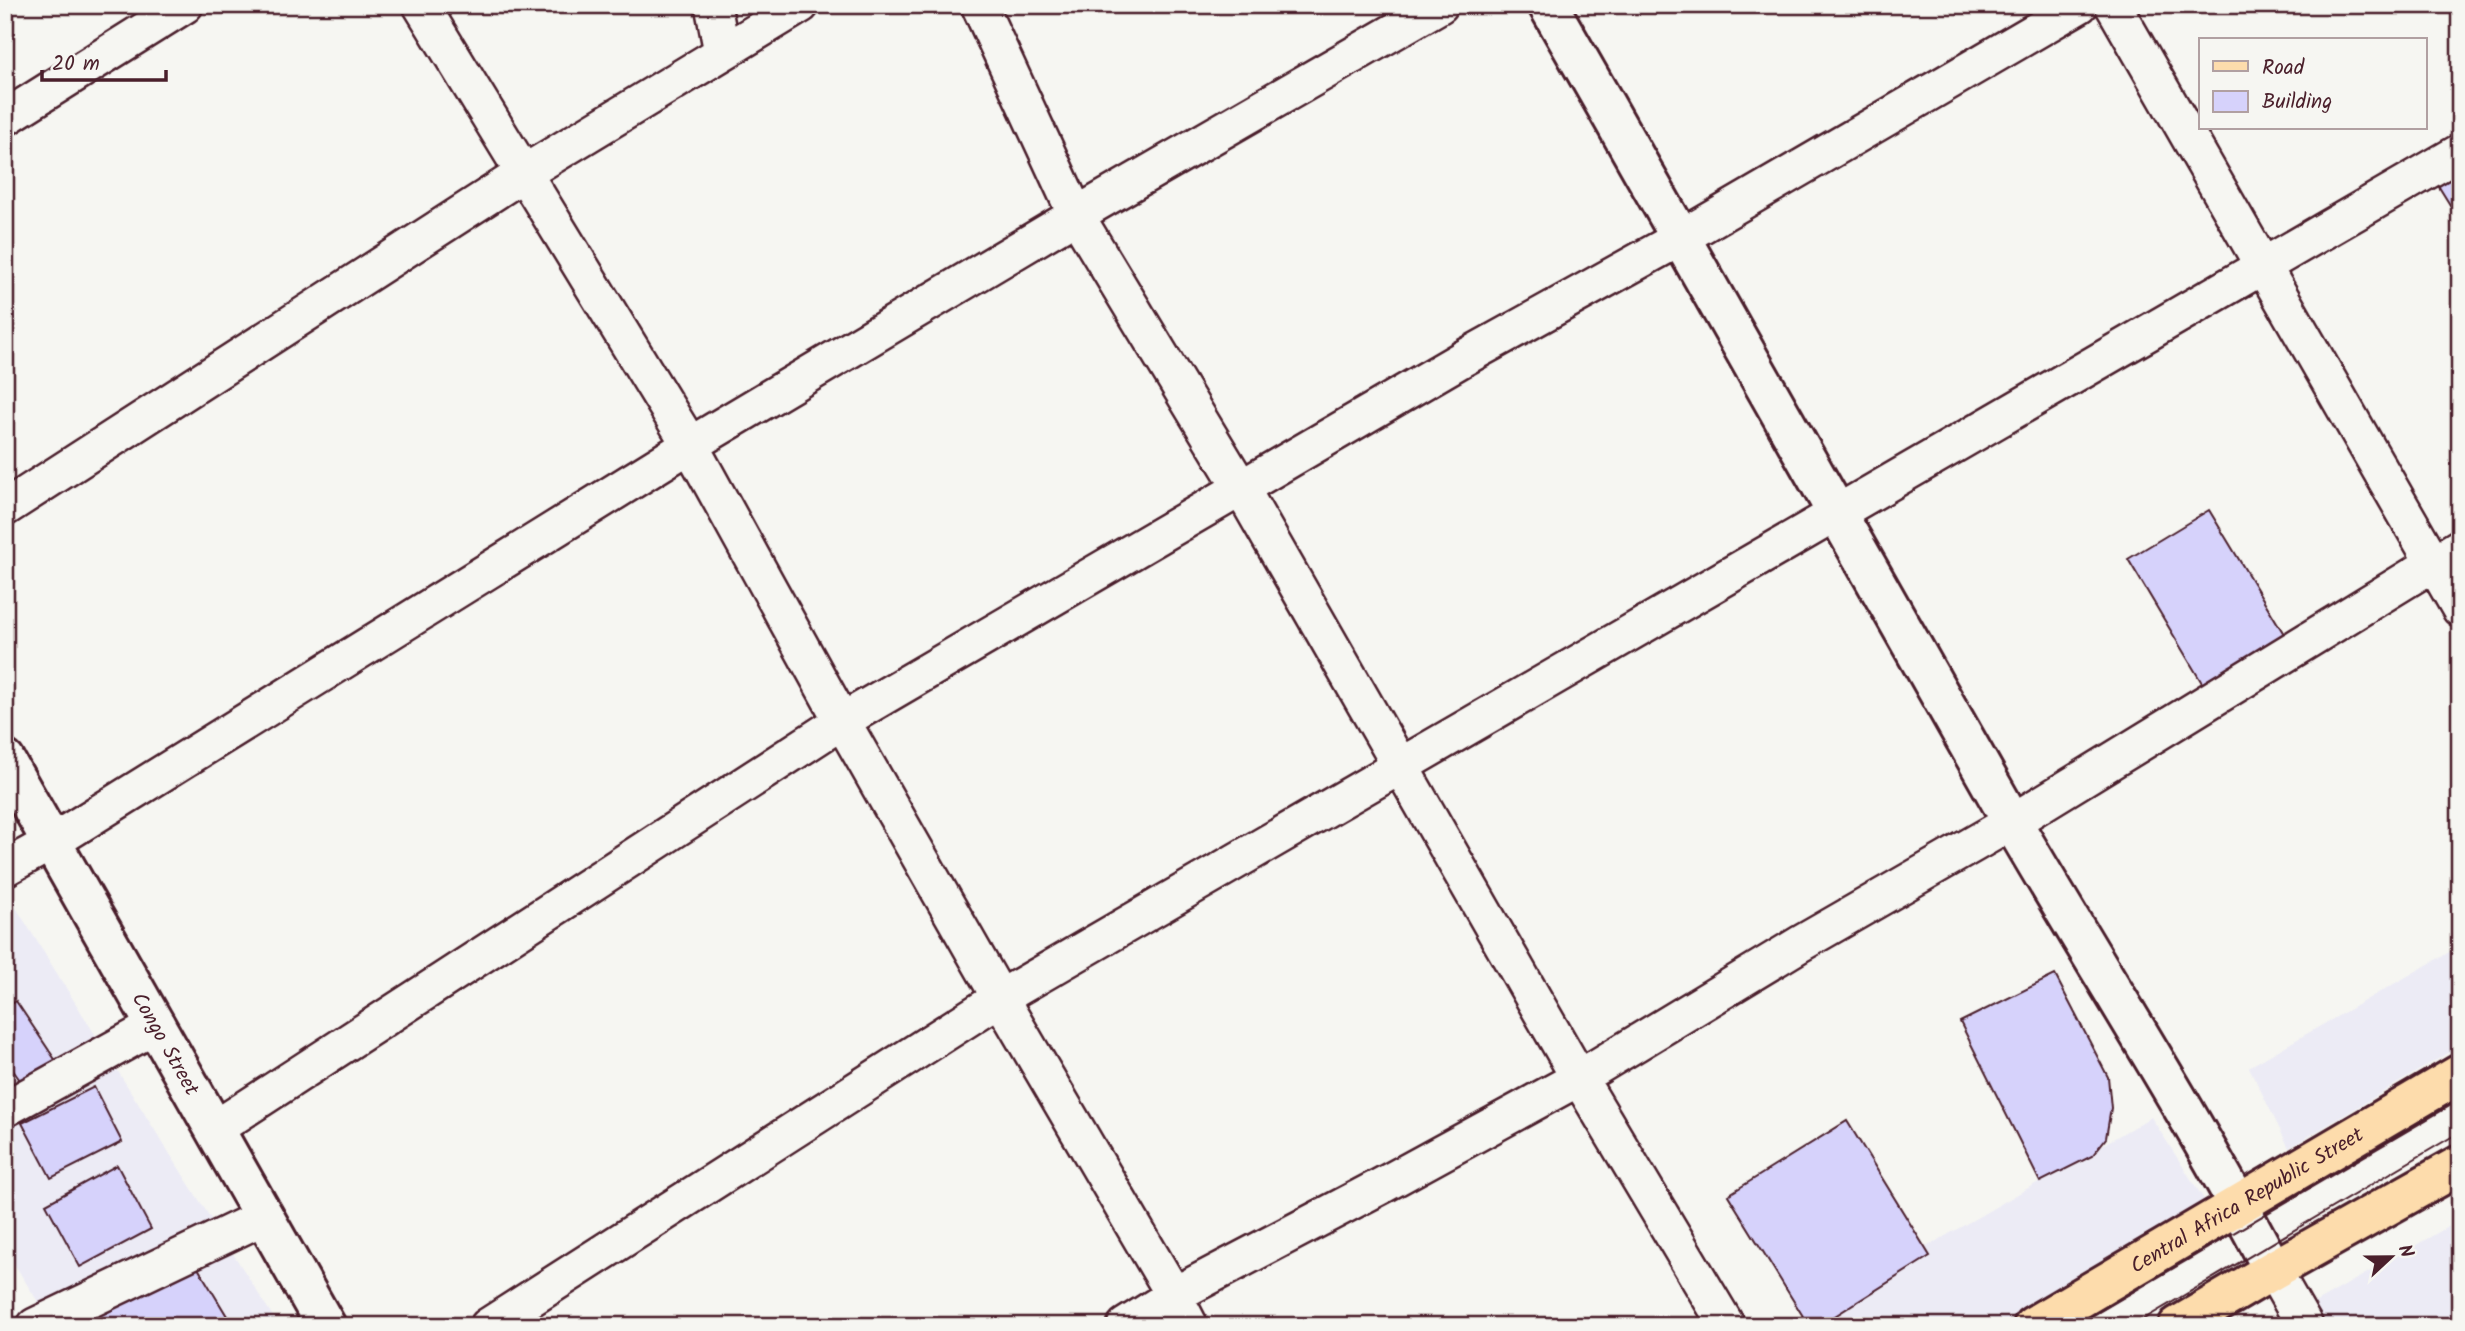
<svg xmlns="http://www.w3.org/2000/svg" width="2465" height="1331" font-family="Kalam,sans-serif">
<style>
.built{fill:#ecebf5}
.building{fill:#d6d2fb;stroke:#4a1f2b;stroke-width:2}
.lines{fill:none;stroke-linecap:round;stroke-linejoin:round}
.minor-casing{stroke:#4a1f2b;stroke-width:40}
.tertiary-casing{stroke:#4a1f2b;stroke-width:44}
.secondary-casing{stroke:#4a1f2b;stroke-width:44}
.primary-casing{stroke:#4a1f2b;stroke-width:44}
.minor{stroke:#f6f6f2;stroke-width:35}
.tertiary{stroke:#f6f6f2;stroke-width:38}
.secondary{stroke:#f6f6f2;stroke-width:38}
.primary{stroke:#fddcac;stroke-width:38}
.tram{stroke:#4a1f2b;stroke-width:2}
.labels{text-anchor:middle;stroke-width:5;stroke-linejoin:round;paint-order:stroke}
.street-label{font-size:21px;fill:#4a1f2b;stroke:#f6f6f2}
</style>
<rect width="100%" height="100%" fill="#f6f6f2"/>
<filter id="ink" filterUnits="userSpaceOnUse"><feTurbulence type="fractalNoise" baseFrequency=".0143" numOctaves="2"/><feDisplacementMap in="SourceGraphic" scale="14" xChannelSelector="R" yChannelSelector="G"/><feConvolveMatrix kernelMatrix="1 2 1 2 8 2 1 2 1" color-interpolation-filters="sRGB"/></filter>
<g filter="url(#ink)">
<path class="built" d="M 5,890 L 149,1121 L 279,1326 L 53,1326 L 5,1249 Z
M 2460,946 L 2460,1046 L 2289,1148 L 2249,1067 Z
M 2151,1117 L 2209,1207 L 2008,1326 L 1790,1326 Z
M 2460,1220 L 2460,1326 L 2274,1326 Z"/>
<path class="building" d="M 2460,145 L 2460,221 L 2426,166 Z
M 2209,510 L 2287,639 L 2205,688 L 2128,559 Z
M 2055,975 L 2108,1077 L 2111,1108 L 2106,1138 L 2092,1156 L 2040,1182 L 1960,1022 Z
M 16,1001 L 56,1061 L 22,1083 L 5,1059 L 5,1009 Z
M 94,1087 L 122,1142 L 51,1178 L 22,1123 Z
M 1847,1121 L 1930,1256 L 1819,1326 L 1809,1326 L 1728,1195 Z
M 117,1165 L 151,1229 L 80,1267 L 46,1204 Z
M 192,1258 L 233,1326 L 99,1326 L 95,1318 Z"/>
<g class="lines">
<g class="minor-casing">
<path id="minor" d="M 421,5 L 690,445 L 842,721 L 1000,998 L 1174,1295 L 1190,1326
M 713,5 L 722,52
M 979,5 L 1076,215 L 1241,488 L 1579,1078 L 1727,1326
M 2113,5 L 2460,609
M 5,118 L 185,5
M 5,508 L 524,173 L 801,5
M 5,868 L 52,842 L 690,445 L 1076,215 L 1440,5
M 5,1109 L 157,1025
M 216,1128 L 842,721 L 1462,359 L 1682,237 L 2080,5
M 2273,1270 L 2305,1326
M 35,1326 L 265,1216
M 488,1326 L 1000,998 L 2460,152
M 1125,1326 L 1174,1295 L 1383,1185 L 1579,1078 L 1800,944 L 2012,822 L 2460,547"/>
</g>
<g class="tertiary-casing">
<path id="tertiary" d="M 1548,5 C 1704,276 1855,550 2011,820 C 2098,970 2193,1116 2273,1270"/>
</g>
<g class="secondary-casing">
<g id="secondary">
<path id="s1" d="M 5,760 L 326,1326"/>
</g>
</g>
<g class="primary-casing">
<g id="primary">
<path id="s2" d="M 2033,1326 L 2460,1074"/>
<path d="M 2178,1326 L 2273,1270 L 2460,1165"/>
</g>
</g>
<use href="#minor" class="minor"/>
<use href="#tertiary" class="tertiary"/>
<use href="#secondary" class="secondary"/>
<use href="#primary" class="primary"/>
<path class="tram" d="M 2075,1326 L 2460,1100
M 2132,1326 L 2460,1132"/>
</g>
</g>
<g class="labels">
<g class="street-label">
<text dy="7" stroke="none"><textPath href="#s1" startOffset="326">Congo Street</textPath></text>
<text dy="7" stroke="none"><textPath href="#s2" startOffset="248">Central Africa Republic Street</textPath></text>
</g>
</g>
<rect width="2465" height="1331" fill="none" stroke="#f6f6f2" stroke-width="28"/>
<rect x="14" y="14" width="2437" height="1303" fill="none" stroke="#4a1f2b" stroke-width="2.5" filter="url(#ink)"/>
<rect x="2199" y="38" width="228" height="91" fill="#f6f6f2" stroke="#b1a0a2" stroke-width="2"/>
<rect x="2213" y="61" width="35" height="10" fill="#fddcac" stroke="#b1a0a2" stroke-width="2"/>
<text x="2262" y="74" font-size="21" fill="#4a1f2b">Road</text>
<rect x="2213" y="91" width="35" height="21" fill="#d6d2fb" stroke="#b1a0a2" stroke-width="2"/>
<text x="2262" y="108" font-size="21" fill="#4a1f2b">Building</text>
<g transform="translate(2391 1257) rotate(68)" stroke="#f6f6f2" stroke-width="5" paint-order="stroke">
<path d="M0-5L12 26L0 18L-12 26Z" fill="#4a1f2b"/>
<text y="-10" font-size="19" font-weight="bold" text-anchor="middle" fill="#4a1f2b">N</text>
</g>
<path d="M42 70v10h124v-10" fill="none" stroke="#4a1f2b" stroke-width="3.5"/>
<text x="52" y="70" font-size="21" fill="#4a1f2b" stroke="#f6f6f2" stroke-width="5" paint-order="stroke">20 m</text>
</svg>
